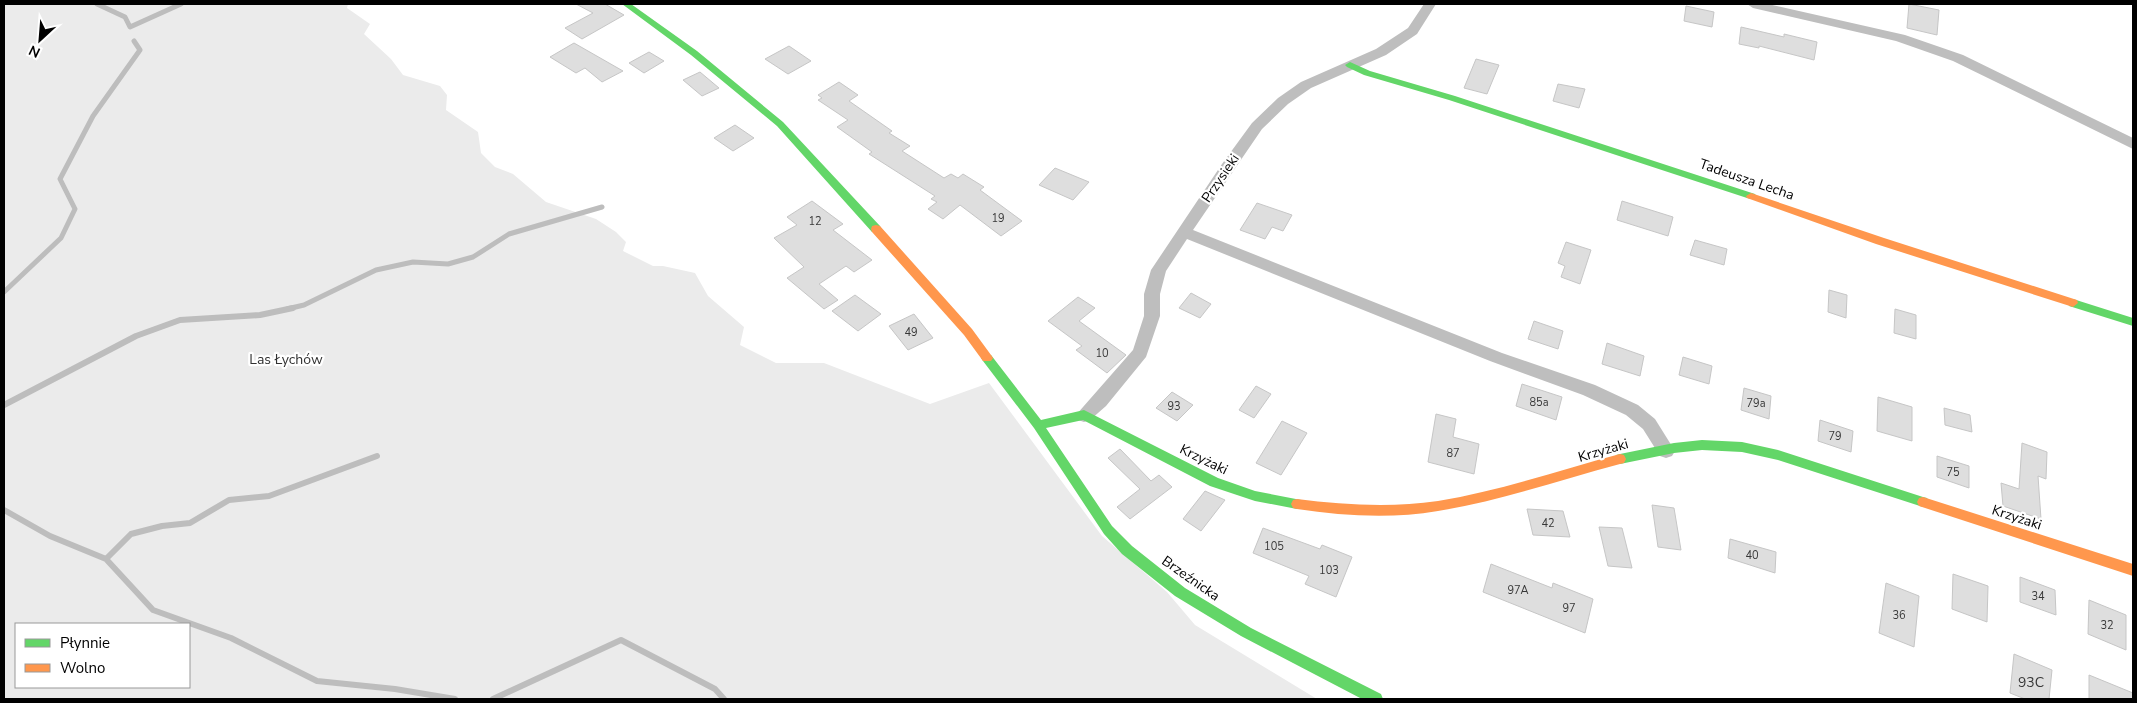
<svg xmlns="http://www.w3.org/2000/svg" width="2137" height="703" font-family="'Nunito Sans',sans-serif">
<style>
.green{fill:#ebebeb;fill-rule:evenodd}
.lines{fill:none;stroke-linecap:round;stroke-linejoin:round}
.stream-far1{stroke:#bdbdbd;stroke-width:5}
.stream{stroke:#bdbdbd;stroke-width:6}
.building{fill:#dedede;stroke:#c6c6c6}
.street{fill:#bebebe;fill-rule:evenodd}
.fast{fill:#63d668;fill-rule:evenodd}
.slow{fill:#ff974d;fill-rule:evenodd}
.labels{text-anchor:middle;stroke-width:4.5;stroke-linejoin:round;paint-order:stroke}
.number-label{font-size:11px;fill:#383838}
.street-label{font-size:14px;fill:#000;stroke:#fff}
.park-label{font-size:14px;fill:#313131;stroke:#fff}
.near-number-label{font-size:14px;fill:#383838}
</style>
<rect width="100%" height="100%" fill="#fff"/>
<path class="green" d="M 4,4 L 348,4 L 347,8 L 370,24 L 364,34 L 391,59 L 403,75 L 440,86 L 447,95 L 446,110 L 478,132 L 481,153 L 495,167 L 513,174 L 546,202 L 596,219 L 616,232 L 626,242 L 623,251 L 653,266 L 663,266 L 695,273 L 708,296 L 744,327 L 740,345 L 776,363 L 824,363 L 930,404 L 989,383 L 1102,536 L 1167,592 L 1195,625 L 1317,699 L 4,699 ZM 16,624 L 189,624 L 189,687 L 16,687 Z"/>
<g class="lines">
<path class="stream-far1" d="M 97,4 L 125,17 L 130,27 L 181,4
M 4,292 L 61,238 L 75,209 L 60,179 L 93,116 L 140,50 L 134,41
M 287,309 L 304,305 L 376,270 L 413,262 L 448,264 L 473,257 L 509,234 L 602,207"/>
<path class="stream" d="M 4,405 L 136,336 L 180,320 L 260,315 L 293,308
M 4,510 L 50,536 L 106,559 L 153,610 L 231,638 L 317,681 L 395,689 L 455,699
M 106,559 L 131,534 L 162,526 L 190,523 L 229,500 L 269,496 L 377,456
M 493,699 L 621,640 L 715,689 L 724,699"/>
</g>
<path class="building" d="M 576,4 L 605,4 L 624,15 L 582,39 L 565,28 L 593,13 Z
M 1909,4 L 1939,10 L 1937,35 L 1907,28 Z
M 1686,6 L 1714,12 L 1712,27 L 1684,21 Z
M 1741,27 L 1784,37 L 1784,34 L 1817,42 L 1814,60 L 1759,46 L 1759,48 L 1739,44 Z
M 574,43 L 623,71 L 602,82 L 585,68 L 576,73 L 550,57 Z
M 789,46 L 811,61 L 788,74 L 765,59 Z
M 649,52 L 664,61 L 644,73 L 629,63 Z
M 1476,59 L 1499,65 L 1487,94 L 1464,88 Z
M 700,72 L 719,88 L 702,96 L 683,80 Z
M 839,82 L 858,95 L 849,101 L 892,131 L 889,133 L 910,146 L 902,151 L 944,178 L 951,174 L 958,178 L 963,174 L 984,187 L 980,190 L 1022,221 L 1001,236 L 960,205 L 943,219 L 928,209 L 937,202 L 931,199 L 935,196 L 869,154 L 872,152 L 837,127 L 848,120 L 818,100 L 822,98 L 818,95 Z
M 1558,84 L 1585,89 L 1579,108 L 1553,101 Z
M 735,125 L 754,138 L 733,151 L 714,138 Z
M 1055,168 L 1089,182 L 1073,200 L 1039,185 Z
M 812,201 L 843,224 L 833,230 L 872,260 L 854,272 L 846,266 L 819,284 L 838,300 L 824,309 L 787,278 L 804,267 L 774,238 L 797,225 L 787,217 Z
M 1622,201 L 1673,217 L 1668,236 L 1617,220 Z
M 1257,203 L 1292,215 L 1283,231 L 1272,227 L 1265,239 L 1240,230 Z
M 1695,240 L 1727,249 L 1724,265 L 1690,255 Z
M 1566,242 L 1591,250 L 1580,284 L 1561,277 L 1565,266 L 1558,263 Z
M 1829,290 L 1847,295 L 1846,318 L 1828,312 Z
M 1191,293 L 1211,304 L 1200,318 L 1179,308 Z
M 855,295 L 881,314 L 858,331 L 832,311 Z
M 1078,297 L 1095,308 L 1079,321 L 1126,355 L 1107,373 L 1076,350 L 1082,346 L 1048,321 Z
M 1895,309 L 1916,315 L 1916,339 L 1894,333 Z
M 914,314 L 933,338 L 908,350 L 889,326 Z
M 1534,321 L 1563,331 L 1558,349 L 1528,339 Z
M 1607,343 L 1644,356 L 1640,376 L 1602,364 Z
M 1683,357 L 1712,366 L 1709,384 L 1679,375 Z
M 1522,384 L 1562,397 L 1556,420 L 1516,406 Z
M 1256,386 L 1271,394 L 1254,418 L 1239,410 Z
M 1744,388 L 1771,396 L 1769,419 L 1741,410 Z
M 1172,392 L 1193,405 L 1177,421 L 1156,408 Z
M 1878,397 L 1912,407 L 1912,441 L 1877,431 Z
M 1944,408 L 1970,415 L 1972,432 L 1945,425 Z
M 1436,414 L 1456,419 L 1453,437 L 1479,444 L 1474,474 L 1428,462 Z
M 1820,420 L 1853,431 L 1851,452 L 1818,441 Z
M 1282,421 L 1307,433 L 1281,475 L 1256,463 Z
M 2022,443 L 2047,452 L 2046,479 L 2038,476 L 2041,519 L 2003,506 L 2001,483 L 2019,489 Z
M 1120,449 L 1151,481 L 1159,475 L 1172,487 L 1130,519 L 1117,507 L 1140,489 L 1108,458 Z
M 1937,456 L 1969,466 L 1969,488 L 1937,477 Z
M 1205,491 L 1225,500 L 1201,531 L 1183,519 Z
M 1652,505 L 1674,508 L 1681,550 L 1658,547 Z
M 1527,509 L 1563,511 L 1570,537 L 1533,535 Z
M 1599,527 L 1622,528 L 1632,568 L 1608,566 Z
M 1263,528 L 1320,549 L 1322,545 L 1352,557 L 1336,597 L 1305,584 L 1309,576 L 1253,553 Z
M 1730,539 L 1776,552 L 1775,573 L 1728,558 Z
M 1491,564 L 1552,588 L 1553,583 L 1593,599 L 1585,633 L 1483,592 Z
M 1953,574 L 1988,586 L 1987,622 L 1952,609 Z
M 2020,577 L 2055,590 L 2056,615 L 2020,602 Z
M 1886,583 L 1919,596 L 1914,647 L 1879,633 Z
M 2089,600 L 2126,615 L 2126,650 L 2088,634 Z
M 2014,654 L 2052,670 L 2049,699 L 2025,699 L 2010,693 Z
M 2089,675 L 2133,693 L 2133,699 L 2089,699 Z"/>
<g class="lines">
<path class="street" d="M 1424,4 L 1436,4 L 1417,34 L 1386,55 L 1311,88 L 1288,104 L 1262,129 L 1193,230 L 1502,353 L 1595,385 L 1638,405 L 1655,419 L 1675,451 L 1672,456 L 1666,458 L 1660,456 L 1643,429 L 1626,415 L 1583,395 L 1490,361 L 1187,239 L 1166,271 L 1160,294 L 1160,316 L 1146,357 L 1106,406 L 1090,420 L 1084,422 L 1078,420 L 1076,415 L 1133,350 L 1144,316 L 1144,294 L 1151,270 L 1222,164 L 1252,123 L 1278,98 L 1301,82 L 1376,49 L 1408,28 Z
M 1747,4 L 1768,4 L 1905,35 L 1963,55 L 2133,138 L 2133,149 L 1953,61 L 1896,41 L 1753,8 Z"/>
<path class="fast" d="M 622,4 L 631,4 L 697,51 L 783,122 L 880,226 L 881,229 L 880,232 L 872,232 L 777,126 L 691,55 Z
M 1350,62 L 1370,71 L 1455,96 L 1755,194 L 1756,196 L 1751,199 L 1747,198 L 1449,100 L 1364,75 L 1347,67 L 1345,65 Z
M 2073,299 L 2133,318 L 2133,326 L 2069,306 L 2068,303 L 2069,300 Z
M 987,354 L 991,355 L 1041,420 L 1084,410 L 1218,478 L 1255,491 L 1301,500 L 1303,504 L 1301,508 L 1297,509 L 1255,501 L 1210,486 L 1083,420 L 1046,428 L 1112,526 L 1132,546 L 1185,588 L 1251,628 L 1381,694 L 1383,699 L 1362,699 L 1241,636 L 1175,596 L 1122,554 L 1104,534 L 1034,428 L 983,361 L 981,358 L 983,355 Z
M 1702,440 L 1742,442 L 1778,450 L 1923,497 L 1927,498 L 1929,502 L 1927,506 L 1923,507 L 1778,460 L 1742,452 L 1702,450 L 1674,453 L 1620,464 L 1616,463 L 1614,459 L 1616,455 L 1620,454 L 1674,443 Z"/>
<path class="slow" d="M 1751,193 L 1884,238 L 2077,300 L 2078,303 L 2073,307 L 1876,244 L 1747,198 L 1746,196 Z
M 876,225 L 880,226 L 972,329 L 991,355 L 993,358 L 991,361 L 983,361 L 964,335 L 872,232 L 871,229 L 872,226 Z
M 1620,454 L 1624,455 L 1626,459 L 1624,463 L 1620,464 C 1560,480 1500,501 1438,511 C 1391,519 1344,516 1297,509 L 1293,508 L 1291,504 L 1293,500 L 1297,499 C 1344,505 1391,508 1438,501 C 1500,491 1560,470 1620,454 Z
M 1923,497 L 2133,564 L 2133,576 L 1919,506 L 1917,502 L 1919,498 Z"/>
</g>
<g class="labels">
<g class="number-label">
<text x="998" y="222">19</text>
<text x="815" y="225">12</text>
<text x="911" y="336">49</text>
<text x="1102" y="357">10</text>
<text x="1539" y="406">85a</text>
<text x="1756" y="407">79a</text>
<text x="1174" y="410">93</text>
<text x="1835" y="440">79</text>
<text x="1453" y="457">87</text>
<text x="1953" y="476">75</text>
<text x="1548" y="527">42</text>
<text x="1274" y="550">105</text>
<text x="1752" y="559">40</text>
<text x="1329" y="574">103</text>
<text x="1518" y="594">97A</text>
<text x="2038" y="600">34</text>
<text x="1569" y="612">97</text>
<text x="1899" y="619">36</text>
<text x="2107" y="629">32</text>
</g>
<g class="street-label">
<text transform="translate(1220 178) rotate(-56)" y="5">Przysieki</text>
<text transform="translate(1747 179) rotate(19)" y="5">Tadeusza Lecha</text>
<text transform="translate(1603 450) rotate(-16)" y="5">Krzyżaki</text>
<text transform="translate(1204 459) rotate(26)" y="5">Krzyżaki</text>
<text transform="translate(2017 517) rotate(18)" y="5">Krzyżaki</text>
<text transform="translate(1191 578) rotate(35)" y="5">Brzeźnicka</text>
</g>
<g class="park-label">
<text x="286" y="364">Las Łychów</text>
</g>
<g class="near-number-label">
<text x="2031" y="687">93C</text>
</g>
</g>
<rect width="2137" height="703" fill="none" stroke="#000000" stroke-width="10"/>
<rect x="15" y="623" width="175" height="65" fill="#ffffff" stroke="#999999"/>
<rect x="25" y="639" width="25" height="8" fill="#63d668" stroke="#999999"/>
<text x="60" y="648" font-size="15" fill="#000000">Płynnie</text>
<rect x="25" y="664" width="25" height="8" fill="#ff974d" stroke="#999999"/>
<text x="60" y="673" font-size="15" fill="#000000">Wolno</text>
<g transform="translate(40 40) rotate(206)" stroke="#ffffff" stroke-width="4" paint-order="stroke">
<path d="M0-4L9 19L0 12L-9 19Z" fill="#000000"/>
<text y="-8" font-size="14" font-weight="bold" text-anchor="middle" fill="#000000">N</text>
</g>
</svg>
